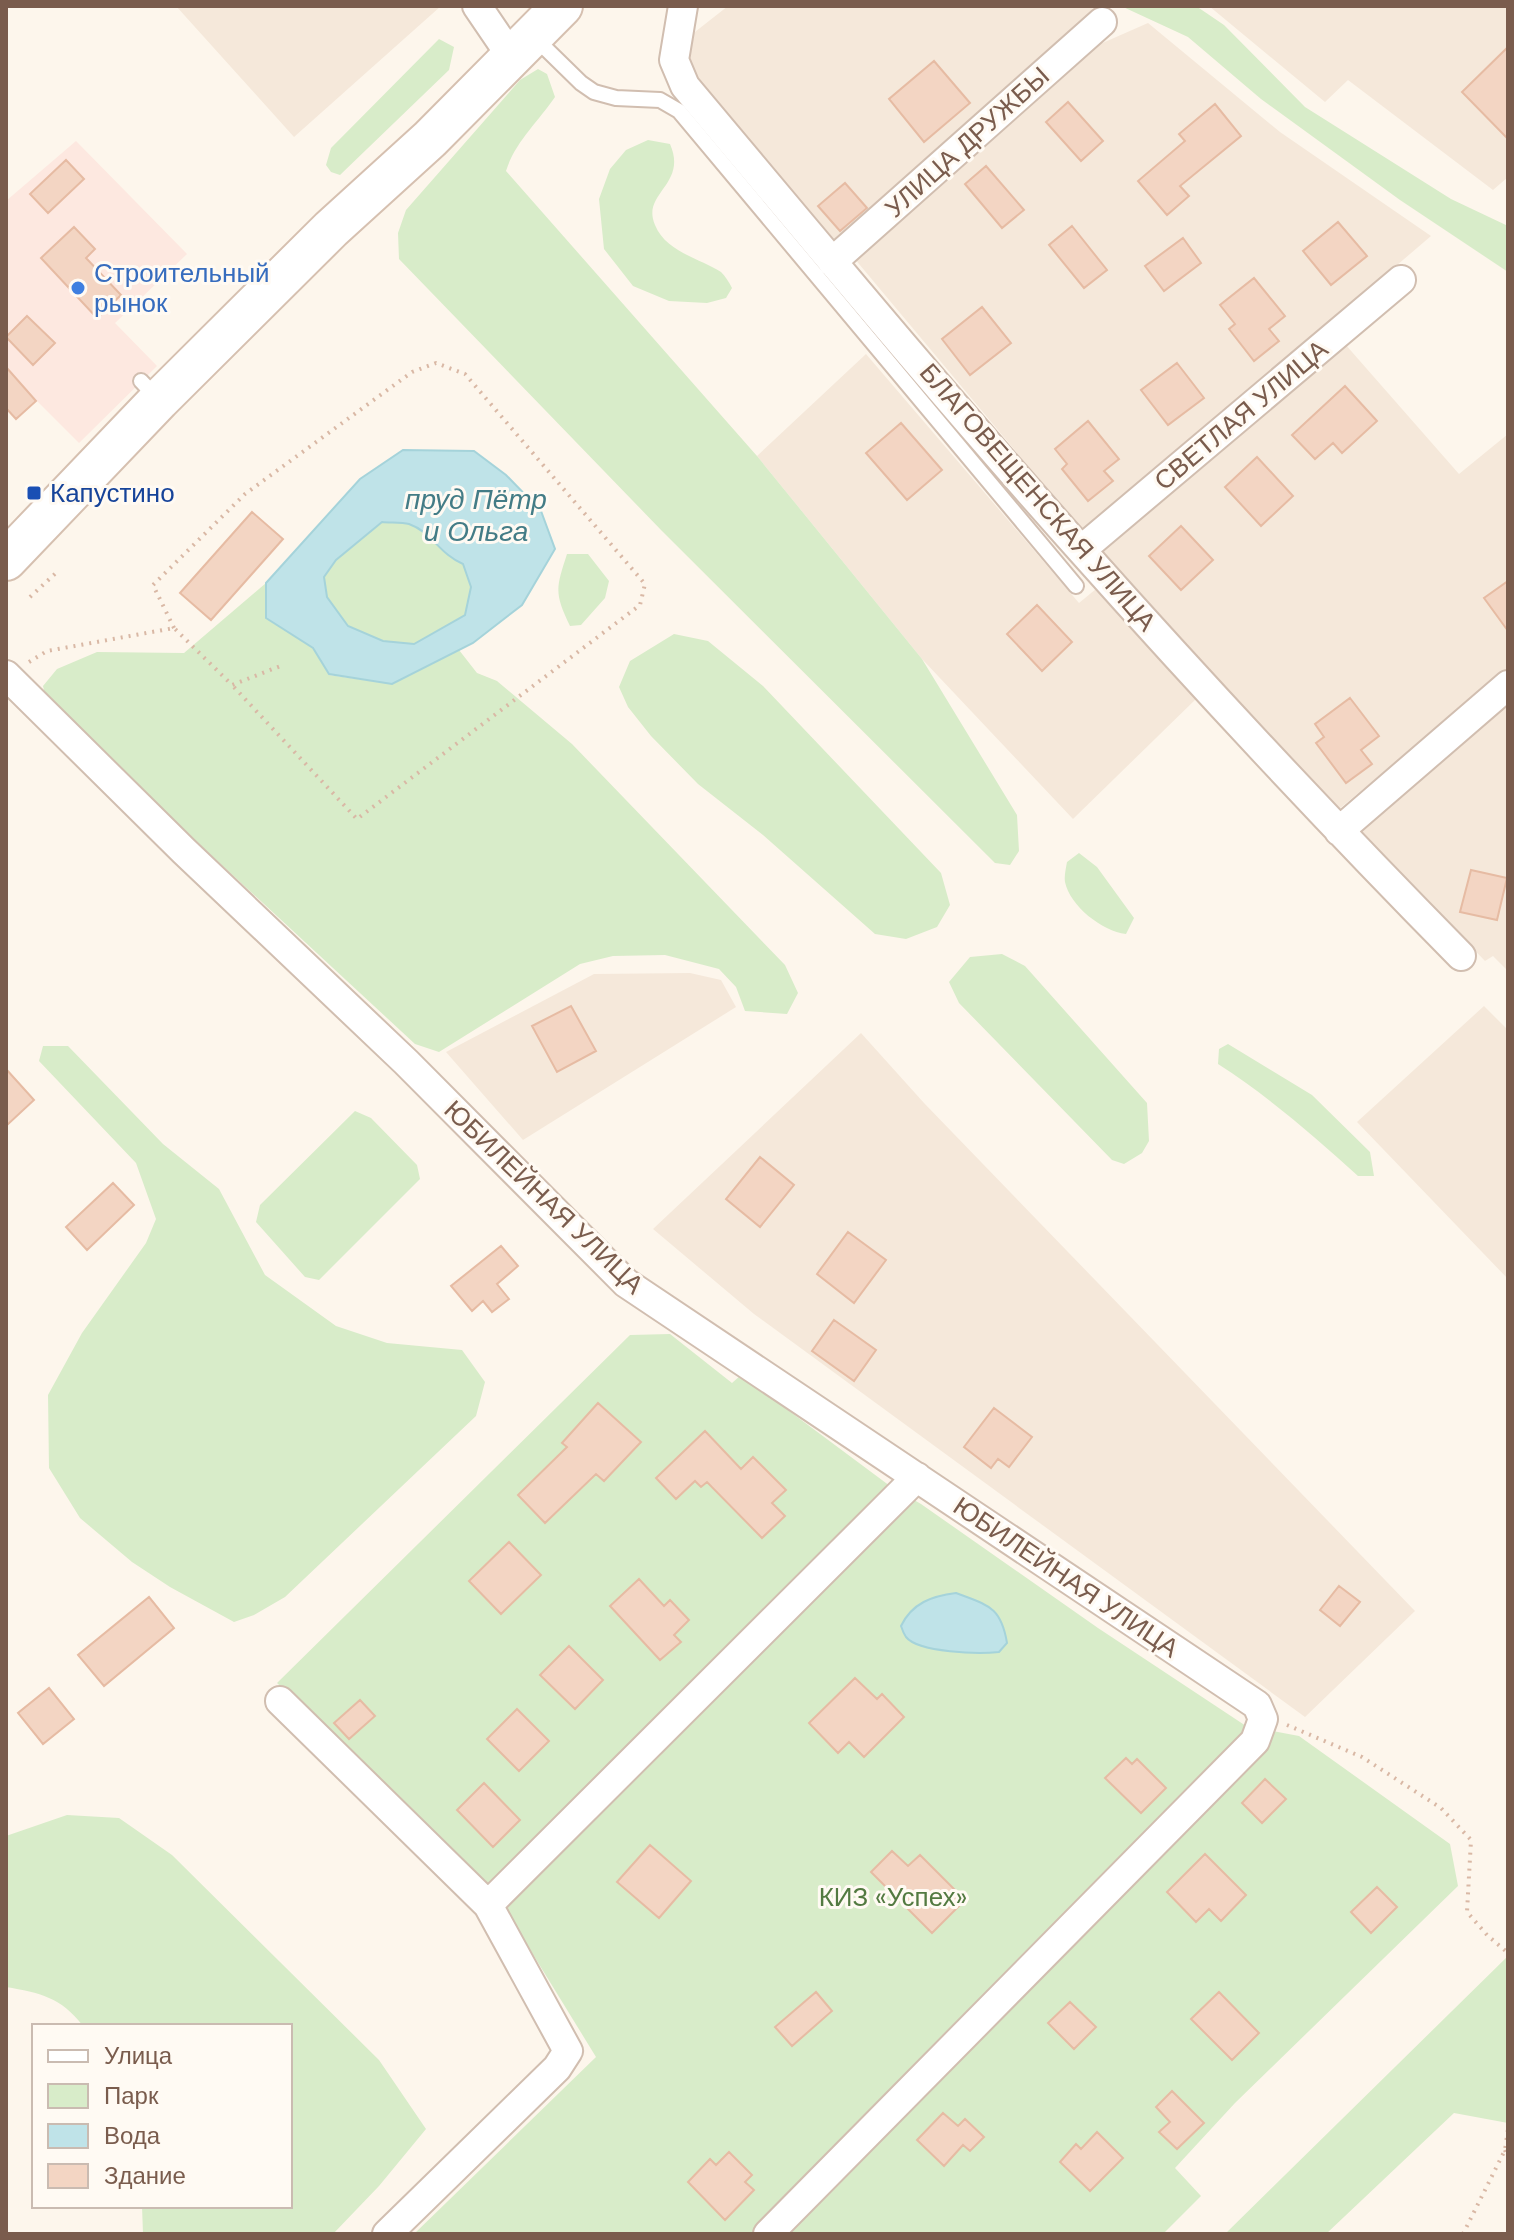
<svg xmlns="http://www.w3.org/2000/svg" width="1514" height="2240" font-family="'DM Sans',sans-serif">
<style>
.residential{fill:#f5e8da}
.commercial{fill:#fde8e0}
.green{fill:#d8ecc9}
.water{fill:#bfe3e8;stroke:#a5d3da;stroke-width:2;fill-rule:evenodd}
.building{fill:#f3d5c3;stroke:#e6bba3;stroke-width:2}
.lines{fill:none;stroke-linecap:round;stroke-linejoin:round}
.lane-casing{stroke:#d1beb0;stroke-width:18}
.street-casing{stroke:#d1beb0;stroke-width:32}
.secondary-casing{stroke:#d6c0b0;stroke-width:44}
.path{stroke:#d9b8a5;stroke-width:4;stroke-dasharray:2 6;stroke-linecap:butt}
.lane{stroke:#fff;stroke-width:14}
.street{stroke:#fff;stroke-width:28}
.secondary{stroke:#fff;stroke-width:40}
.shop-dot{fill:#3f7fe0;stroke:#fffaf3;stroke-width:3}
.transit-dot{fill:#1a4fb4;stroke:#fffaf3;stroke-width:3}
.labels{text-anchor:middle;stroke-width:6;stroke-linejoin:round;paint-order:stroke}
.street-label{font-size:26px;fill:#7a5c4d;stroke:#fffaf3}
.shop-label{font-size:26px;fill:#366cbe;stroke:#fffaf3;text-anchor:start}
.transit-label{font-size:26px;fill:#164399;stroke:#fffaf3;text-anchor:start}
.park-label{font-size:26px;fill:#537a41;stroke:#fffaf3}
.water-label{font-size:28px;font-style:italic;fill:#437c86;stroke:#fffaf3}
</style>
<rect width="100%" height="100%" fill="#fdf6ec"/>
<path class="residential" d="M 176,6 L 441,6 L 294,137 Z
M 728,6 L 1102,6 L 836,242 L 686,64 L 686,39 Z
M 1209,6 L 1508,6 L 1508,177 L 1493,190 L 1348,80 L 1325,102 Z
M 1148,23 L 1280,132 L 1431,236 L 1084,533 L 854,258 L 1098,45 Z
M 1345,344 L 1459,474 L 1508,434 L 1508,669 L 1339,809 L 1100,551 Z
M 866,354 L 1079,603 L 1096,589 L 1197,698 L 1073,819 L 922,659 L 757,456 Z
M 1508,703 L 1508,971 L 1493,956 L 1485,961 L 1358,829 Z
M 690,973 L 721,980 L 736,1007 L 523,1140 L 446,1052 L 594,974 Z
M 1484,1006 L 1508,1030 L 1508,1279 L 1357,1122 Z
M 861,1033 L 924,1103 L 1415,1611 L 1305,1717 L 754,1314 L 653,1229 Z"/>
<path class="commercial" d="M 76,141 L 187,254 L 115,323 L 157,366 L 79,443 L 37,401 L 16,419 L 6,408 L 6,201 Z"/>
<path class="green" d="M 1121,6 L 1196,6 L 1224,25 L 1305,107 L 1451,199 L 1508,226 L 1508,272 L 1400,200 L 1261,99 L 1188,37 Z
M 439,39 L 454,47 L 449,70 L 340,175 L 331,172 L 326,165 L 331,148 Z
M 538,69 L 547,74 L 555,97 C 538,122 515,142 506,171 L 757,456 L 922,659 L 1017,815 L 1019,851 L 1010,865 L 995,863 L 662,531 L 399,259 L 398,233 L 406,210 L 520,80 Z
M 648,140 L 670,144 C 688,185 641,193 655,225 C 666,252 699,258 721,272 C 725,276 729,282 732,288 L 726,298 L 707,303 L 669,301 L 633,286 L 604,249 L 599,199 L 610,169 L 626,150 Z
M 382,522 C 390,523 401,522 409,524 C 432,532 440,554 463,564 L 471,587 L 465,615 L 414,644 L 383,641 L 348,626 L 327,597 L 324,577 L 336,560 Z
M 567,554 L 588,554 L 609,581 L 605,598 L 581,625 L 570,626 C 554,593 556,588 567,554 Z
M 266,583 L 266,618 L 313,648 L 329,675 L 392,684 L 459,650 L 477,673 L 497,681 L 572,744 L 785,965 L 798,993 L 787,1014 L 745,1011 L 736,987 L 719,969 L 665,955 L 613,956 L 580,964 L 439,1052 L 415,1044 L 47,703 L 43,686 L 57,669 L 97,652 L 184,653 Z
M 674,634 L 708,641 L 763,686 L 941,873 L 950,905 L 937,927 L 906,939 L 875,934 L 763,835 L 698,784 L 651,736 L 628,707 L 619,687 L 630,661 Z
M 1079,853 L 1097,867 L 1134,918 L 1126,934 C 1102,931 1070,906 1065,882 C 1064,876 1066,868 1067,862 Z
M 1002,954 L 1025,966 L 1147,1103 L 1149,1141 L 1142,1153 L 1124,1164 L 1112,1160 L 959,1003 L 949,982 L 970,957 Z
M 1228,1044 L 1312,1095 L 1370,1152 L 1374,1176 L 1358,1176 C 1314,1136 1268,1096 1218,1064 L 1219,1049 Z
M 43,1046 L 68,1046 L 163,1144 L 219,1189 L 265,1275 L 336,1326 L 387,1343 L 462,1350 L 485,1382 L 476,1416 L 285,1597 L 254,1615 L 234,1622 L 170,1587 L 132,1562 L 80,1518 L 49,1468 L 48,1395 L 82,1333 L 146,1243 L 156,1219 L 136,1163 L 39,1061 Z
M 355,1111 L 371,1118 L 417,1165 L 420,1179 L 319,1280 L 305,1277 L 256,1222 L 260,1205 Z
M 670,1334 L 732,1383 L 741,1375 L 890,1486 L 921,1504 L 1098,1628 L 1246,1726 L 1299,1736 L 1450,1844 L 1458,1886 L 1235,2103 L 1175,2168 L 1201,2196 L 1163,2234 L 414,2234 L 596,2057 L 491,1886 L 277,1683 L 630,1335 Z
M 67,1815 L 119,1818 L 172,1855 L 379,2060 L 426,2129 L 379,2186 L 333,2234 L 143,2234 L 142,2206 L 290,2206 L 290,2026 L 83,2026 C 61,1997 40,1993 6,1987 L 6,1836 Z
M 1508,1956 L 1508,2123 L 1454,2113 L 1326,2234 L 1225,2234 Z"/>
<path class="water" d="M 403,450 L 474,451 L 506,475 L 541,511 L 555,549 L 522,605 L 473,643 L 392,684 L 329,674 L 313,648 L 266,618 L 266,583 L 360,479 ZM 382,522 C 390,523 401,522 409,524 C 432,532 439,554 463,564 L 471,587 L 465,615 L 414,644 L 383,641 L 348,626 L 327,597 L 324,577 L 336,560 Z
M 956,1593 C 987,1605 1001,1606 1007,1643 L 999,1652 C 979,1654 919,1653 906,1637 C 904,1634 902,1629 901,1626 C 912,1603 932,1596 956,1593 Z"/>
<path class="building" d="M 1508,47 L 1508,139 L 1462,92 Z
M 934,61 L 970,103 L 924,142 L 889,99 Z
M 1068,102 L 1103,141 L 1081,161 L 1046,122 Z
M 1215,104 L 1241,136 L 1180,186 L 1189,196 L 1167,215 L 1138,181 L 1185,141 L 1179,134 Z
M 66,160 L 84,179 L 48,213 L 30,194 Z
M 986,166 L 1024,210 L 1002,228 L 965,184 Z
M 845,183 L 867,208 L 840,231 L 818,206 Z
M 1338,222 L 1367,256 L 1331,285 L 1303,251 Z
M 1072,226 L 1107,270 L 1084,288 L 1049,245 Z
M 74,227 L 95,249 L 86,258 L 121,295 L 97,318 L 41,258 Z
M 1183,238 L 1201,263 L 1164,291 L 1145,266 Z
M 1254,278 L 1285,316 L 1269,329 L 1279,341 L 1254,361 L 1229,329 L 1235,324 L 1220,305 Z
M 982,307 L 1011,343 L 970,375 L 942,339 Z
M 27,316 L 55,343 L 33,365 L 6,337 Z
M 1177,363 L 1204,398 L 1168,425 L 1141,390 Z
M 6,367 L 36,401 L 16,419 L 6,408 Z
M 1345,386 L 1377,421 L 1342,453 L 1333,443 L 1315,459 L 1292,435 Z
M 1088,421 L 1119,459 L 1104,471 L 1113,481 L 1088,501 L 1062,469 L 1067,464 L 1055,449 Z
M 901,423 L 942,470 L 907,500 L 866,453 Z
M 1257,457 L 1293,496 L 1261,526 L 1225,487 Z
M 252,512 L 283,539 L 211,620 L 180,593 Z
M 1181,526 L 1213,560 L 1181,590 L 1149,556 Z
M 1508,581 L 1508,631 L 1484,598 Z
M 1037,605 L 1072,642 L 1042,671 L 1007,634 Z
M 1350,698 L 1379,736 L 1361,750 L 1372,764 L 1346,783 L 1316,743 L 1324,737 L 1315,724 Z
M 1471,870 L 1507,878 L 1497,920 L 1460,912 Z
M 571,1006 L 596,1051 L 557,1072 L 532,1026 Z
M 6,1069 L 34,1100 L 6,1126 Z
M 760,1157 L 794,1185 L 760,1227 L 726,1199 Z
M 113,1183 L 134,1205 L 87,1250 L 66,1227 Z
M 848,1232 L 886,1260 L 854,1303 L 817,1274 Z
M 501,1246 L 518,1266 L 497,1284 L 509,1299 L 492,1312 L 483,1301 L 472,1311 L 451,1286 Z
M 834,1320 L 876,1350 L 854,1381 L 812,1351 Z
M 598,1403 L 641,1442 L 604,1481 L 596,1474 L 545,1523 L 518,1495 L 567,1447 L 562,1443 Z
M 994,1408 L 1032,1437 L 1009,1467 L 998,1459 L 991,1468 L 964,1447 Z
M 705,1431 L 741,1469 L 753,1457 L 786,1490 L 772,1503 L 785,1516 L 762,1538 L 707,1482 L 701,1487 L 695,1481 L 676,1499 L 656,1478 Z
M 509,1542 L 541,1575 L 501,1614 L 469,1581 Z
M 639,1579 L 664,1606 L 670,1600 L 689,1620 L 674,1635 L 681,1642 L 660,1660 L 610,1606 Z
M 1339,1586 L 1360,1602 L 1340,1626 L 1320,1610 Z
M 149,1597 L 174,1628 L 104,1686 L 78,1655 Z
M 569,1646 L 603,1680 L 575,1709 L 540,1675 Z
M 855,1678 L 877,1699 L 882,1694 L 904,1717 L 864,1757 L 849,1742 L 838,1753 L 809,1723 Z
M 49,1688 L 74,1719 L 43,1744 L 18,1713 Z
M 360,1700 L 375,1716 L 349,1739 L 334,1723 Z
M 517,1709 L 549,1741 L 519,1771 L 487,1739 Z
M 1126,1758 L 1132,1764 L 1137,1759 L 1166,1788 L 1141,1813 L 1105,1778 Z
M 1265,1779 L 1286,1799 L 1262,1823 L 1242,1803 Z
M 484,1783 L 520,1820 L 493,1847 L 457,1810 Z
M 650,1845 L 691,1881 L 659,1918 L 617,1882 Z
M 892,1851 L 908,1866 L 920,1855 L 965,1900 L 932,1933 L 871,1872 Z
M 1205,1854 L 1246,1895 L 1221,1921 L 1209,1909 L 1196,1922 L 1167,1892 Z
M 1377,1887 L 1397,1907 L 1371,1933 L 1351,1912 Z
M 816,1992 L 832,2011 L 792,2046 L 775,2027 Z
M 1219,1992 L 1259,2033 L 1232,2060 L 1191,2019 Z
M 1070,2002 L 1096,2027 L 1074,2049 L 1048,2023 Z
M 1172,2091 L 1204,2123 L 1177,2149 L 1159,2132 L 1170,2122 L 1156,2107 Z
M 943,2113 L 958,2126 L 965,2119 L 984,2137 L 970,2151 L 963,2145 L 944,2166 L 917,2140 Z
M 1097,2132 L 1123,2158 L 1090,2191 L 1060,2162 L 1076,2144 L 1081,2149 Z
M 729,2152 L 752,2175 L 745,2182 L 754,2190 L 725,2220 L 688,2182 L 710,2159 L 716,2165 Z"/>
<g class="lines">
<g class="lane-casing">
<path id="lane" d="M 535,38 L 581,83 L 594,92 L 616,98 L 660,100 L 679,111 L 1076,586
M 141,381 L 159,400"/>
</g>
<g class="street-casing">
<path id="street" d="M 477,6 L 511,56
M 683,6 L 674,60 L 685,86 C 816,242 946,399 1081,550 C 1204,688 1331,824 1461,956
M 832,262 L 1102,22
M 1081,550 L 1401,280
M 6,675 L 184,851 L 406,1062 L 626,1283 L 1257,1705 L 1263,1719 L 1255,1741 L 768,2234
M 1339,831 L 1508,685
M 280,1701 L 488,1905 L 917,1477
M 387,2234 L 557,2068 L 568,2051 L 488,1905"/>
</g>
<g class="secondary-casing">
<path id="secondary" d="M 6,560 L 159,400 L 331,229 L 430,139 L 562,6"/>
</g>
<path class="path" d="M 30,597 L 57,572
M 174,628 L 153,585 L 245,494 L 412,372 L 436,363 L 465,374 L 645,584 L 640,605 L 357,819 L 232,685
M 29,662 L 47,651 L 174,628 L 232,685 L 283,665
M 1287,1725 L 1362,1757 L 1441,1808 L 1471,1840 L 1467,1912 L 1487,1935 L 1508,1953
M 1505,2150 L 1508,2158
M 1463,2234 L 1505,2150 L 1508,2129"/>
<use href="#lane" class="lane"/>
<use href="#street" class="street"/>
<use href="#secondary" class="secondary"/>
</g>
<circle class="shop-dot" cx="78" cy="288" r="8"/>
<rect class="transit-dot" x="26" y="485" width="16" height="16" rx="4"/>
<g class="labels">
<g class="street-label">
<text transform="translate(967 142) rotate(-42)" y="9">УЛИЦА ДРУЖБЫ</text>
<text transform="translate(1241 415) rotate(-40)" y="9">СВЕТЛАЯ УЛИЦА</text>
<text transform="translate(1038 497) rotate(49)" y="9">БЛАГОВЕЩЕНСКАЯ УЛИЦА</text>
<text transform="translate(544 1197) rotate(44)" y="9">ЮБИЛЕЙНАЯ УЛИЦА</text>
<text transform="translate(1066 1577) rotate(34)" y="9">ЮБИЛЕЙНАЯ УЛИЦА</text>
</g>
<g class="shop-label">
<text x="94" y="282">Строительный<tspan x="94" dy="30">рынок</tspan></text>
</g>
<g class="transit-label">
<text x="50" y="502">Капустино</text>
</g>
<g class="park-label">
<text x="893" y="1906">КИЗ «Успех»</text>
</g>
<g class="water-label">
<text x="476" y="509">пруд Пётр<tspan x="476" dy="32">и Ольга</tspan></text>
</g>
</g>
<rect width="1514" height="2240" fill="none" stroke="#7a5c4d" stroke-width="16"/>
<rect x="32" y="2024" width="260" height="184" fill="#fffaf3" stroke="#cabbb1" stroke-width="2"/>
<rect x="48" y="2050" width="40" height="12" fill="#ffffff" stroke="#cabbb1" stroke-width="2"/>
<text x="104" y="2064" font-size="24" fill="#7a5c4d">Улица</text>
<rect x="48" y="2084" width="40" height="24" fill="#d8ecc9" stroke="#cabbb1" stroke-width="2"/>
<text x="104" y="2104" font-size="24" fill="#7a5c4d">Парк</text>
<rect x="48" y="2124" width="40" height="24" fill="#bfe3e8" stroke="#cabbb1" stroke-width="2"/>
<text x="104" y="2144" font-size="24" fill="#7a5c4d">Вода</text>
<rect x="48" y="2164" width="40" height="24" fill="#f3d5c3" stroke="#cabbb1" stroke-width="2"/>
<text x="104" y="2184" font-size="24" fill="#7a5c4d">Здание</text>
</svg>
